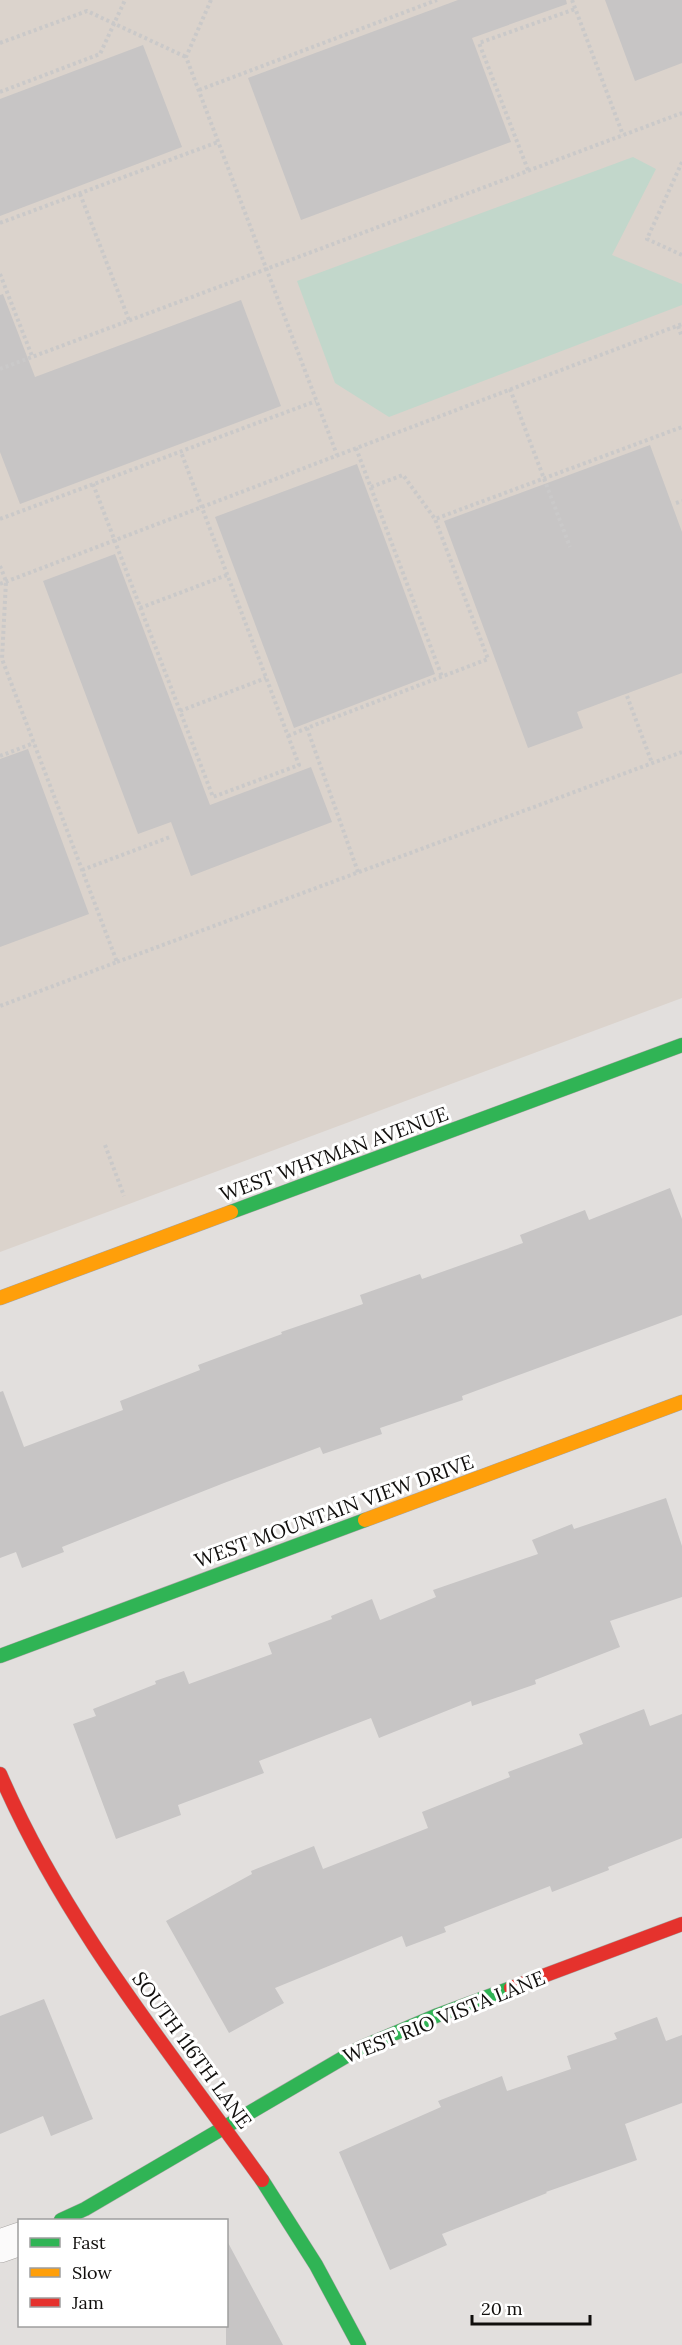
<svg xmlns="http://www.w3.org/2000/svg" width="682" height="2345" font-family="Lora,serif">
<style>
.built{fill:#dbd3cc}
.green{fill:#c2d7cb}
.building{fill:#c7c5c5}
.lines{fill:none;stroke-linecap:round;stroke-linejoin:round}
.street-casing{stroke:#a7a4a2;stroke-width:34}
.fast-casing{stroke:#a7a4a2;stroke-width:15}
.slow-casing{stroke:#a7a4a2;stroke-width:15}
.jam-casing{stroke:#a7a4a2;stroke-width:15}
.path{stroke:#cac9c9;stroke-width:4;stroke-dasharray:3 3;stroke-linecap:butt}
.street{stroke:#fbfafa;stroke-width:33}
.fast{stroke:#30b455;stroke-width:14}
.slow{stroke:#ff9f0a;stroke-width:14}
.jam{stroke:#e5322d;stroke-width:14}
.labels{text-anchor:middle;stroke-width:6;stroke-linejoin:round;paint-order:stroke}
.street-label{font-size:20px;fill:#100e0c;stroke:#fff}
</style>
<rect width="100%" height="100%" fill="#e2dfdd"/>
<path class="built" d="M 0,0 L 682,0 L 682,998 L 0,1252 Z"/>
<path class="green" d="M 633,157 L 656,169 L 612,255 L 682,284 L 682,305 L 389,417 L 335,383 L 297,281 Z"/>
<path class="building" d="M 458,0 L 566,0 L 567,4 L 472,38 L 511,142 L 301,220 L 248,78 Z
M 605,0 L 682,0 L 682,63 L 635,81 Z
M 143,45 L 182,147 L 0,216 L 0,99 Z
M 3,294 L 35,377 L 241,300 L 281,406 L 20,504 L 0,452 L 0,295 Z
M 650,445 L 682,532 L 682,673 L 577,712 L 583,728 L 528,748 L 444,521 Z
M 357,464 L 435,674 L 294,728 L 215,517 Z
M 115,554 L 210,805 L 311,767 L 332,822 L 191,876 L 171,822 L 138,834 L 43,581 Z
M 28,749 L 89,914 L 0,947 L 0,759 Z
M 670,1188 L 682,1219 L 682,1315 L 462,1396 L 463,1400 L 380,1428 L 382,1434 L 323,1454 L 320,1447 L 224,1483 L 62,1547 L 64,1552 L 22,1568 L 16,1552 L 0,1558 L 0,1392 L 3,1391 L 24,1447 L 123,1410 L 120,1401 L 200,1370 L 198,1365 L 282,1334 L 281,1332 L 363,1304 L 360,1295 L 420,1274 L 422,1279 L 523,1243 L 520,1235 L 585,1210 L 589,1220 Z
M 666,1498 L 682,1546 L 682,1597 L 610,1621 L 620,1647 L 535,1680 L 536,1684 L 472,1706 L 471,1701 L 379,1738 L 371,1718 L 259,1761 L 264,1773 L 178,1805 L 181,1815 L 116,1839 L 73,1724 L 96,1716 L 93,1709 L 156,1684 L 155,1681 L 184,1671 L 189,1684 L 272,1654 L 268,1643 L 332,1619 L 331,1616 L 372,1599 L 380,1620 L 436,1597 L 433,1590 L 538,1554 L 532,1540 L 572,1524 L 574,1529 Z
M 644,1709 L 650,1726 L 682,1714 L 682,1838 L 608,1867 L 609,1870 L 552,1892 L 550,1886 L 444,1927 L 446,1932 L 406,1947 L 402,1936 L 275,1988 L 284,2003 L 229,2033 L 166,1921 L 252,1874 L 251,1871 L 314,1846 L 323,1869 L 428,1828 L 422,1812 L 510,1777 L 508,1772 L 583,1744 L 579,1734 Z
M 44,1999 L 93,2119 L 51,2136 L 43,2116 L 0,2134 L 0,2016 Z
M 657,2017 L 666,2041 L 682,2035 L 682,2103 L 625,2124 L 637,2160 L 546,2192 L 547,2193 L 442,2234 L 447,2245 L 390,2270 L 339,2152 L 441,2107 L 438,2101 L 502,2076 L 507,2091 L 571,2069 L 567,2056 L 617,2039 L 614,2033 Z
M 226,2239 L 283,2345 L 226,2345 Z"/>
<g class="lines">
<g class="street-casing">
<path id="street" d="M 0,2246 L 20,2239"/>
</g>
<g class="fast-casing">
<path id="fast" d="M 231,1212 L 682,1045
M 0,1656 L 365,1520
M 262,2180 L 316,2265 L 359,2345
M 61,2220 L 85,2209 L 360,2048 L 438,2015 L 511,1988"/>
</g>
<g class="slow-casing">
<path id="slow" d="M 0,1298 L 231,1212
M 365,1520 L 682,1402"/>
</g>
<g class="jam-casing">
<path id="jam" d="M 0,1774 C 64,1923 168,2049 262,2180
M 511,1988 L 682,1924"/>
</g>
<path class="path" d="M 211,0 L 186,57 L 337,455
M 572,0 L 623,135
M 0,43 L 87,11 L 186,57
M 199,90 L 437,0
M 0,92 L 100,54 L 125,0
M 682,162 L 647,239 L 682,255
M 528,170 L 479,43 L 575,9
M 80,194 L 129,320
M 0,223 L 218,142
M 0,274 L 32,356
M 678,326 L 682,337
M 0,369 L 682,113
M 510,389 L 570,547
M 356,448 L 442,677
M 93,484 L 213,797 L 299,765 L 181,452
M 371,487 L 403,475 L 435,519
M 676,503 L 682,501
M 0,519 L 316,401
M 0,566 L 6,581 L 2,659 L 117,962 L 0,1006
M 0,584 L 682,324
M 140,608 L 227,575
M 627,696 L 652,763
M 180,711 L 266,678
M 288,736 L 307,728
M 0,756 L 34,743
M 82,870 L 170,837
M 358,872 L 307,728 L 488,659 L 435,519 L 682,427
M 117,962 L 682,752
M 105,1145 L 124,1196"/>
<use href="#street" class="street"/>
<use href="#fast" class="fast"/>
<use href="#slow" class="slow"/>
<use href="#jam" class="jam"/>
</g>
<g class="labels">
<g class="street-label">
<text transform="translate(334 1154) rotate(-20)" y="7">WEST WHYMAN AVENUE</text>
<text transform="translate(334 1511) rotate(-20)" y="7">WEST MOUNTAIN VIEW DRIVE</text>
<text transform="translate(444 2017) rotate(-22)" y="7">WEST RIO VISTA LANE</text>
<text transform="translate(192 2050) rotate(54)" y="7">SOUTH 116TH LANE</text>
</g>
</g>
<rect x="18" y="2219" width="210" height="108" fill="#ffffff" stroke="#9f9f9e" stroke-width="1.5"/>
<rect x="30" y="2238" width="30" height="9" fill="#30b455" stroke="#9f9f9e" stroke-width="1.5"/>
<text x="72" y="2249" font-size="18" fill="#100e0c">Fast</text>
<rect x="30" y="2268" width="30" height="9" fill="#ff9f0a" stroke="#9f9f9e" stroke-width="1.5"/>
<text x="72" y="2279" font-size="18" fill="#100e0c">Slow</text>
<rect x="30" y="2298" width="30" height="9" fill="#e5322d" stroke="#9f9f9e" stroke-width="1.5"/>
<text x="72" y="2309" font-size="18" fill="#100e0c">Jam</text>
<path d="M472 2315v9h118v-9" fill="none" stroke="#100e0c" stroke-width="3"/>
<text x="481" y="2315" font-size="18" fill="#100e0c" stroke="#ffffff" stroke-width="4.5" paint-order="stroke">20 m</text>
</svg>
